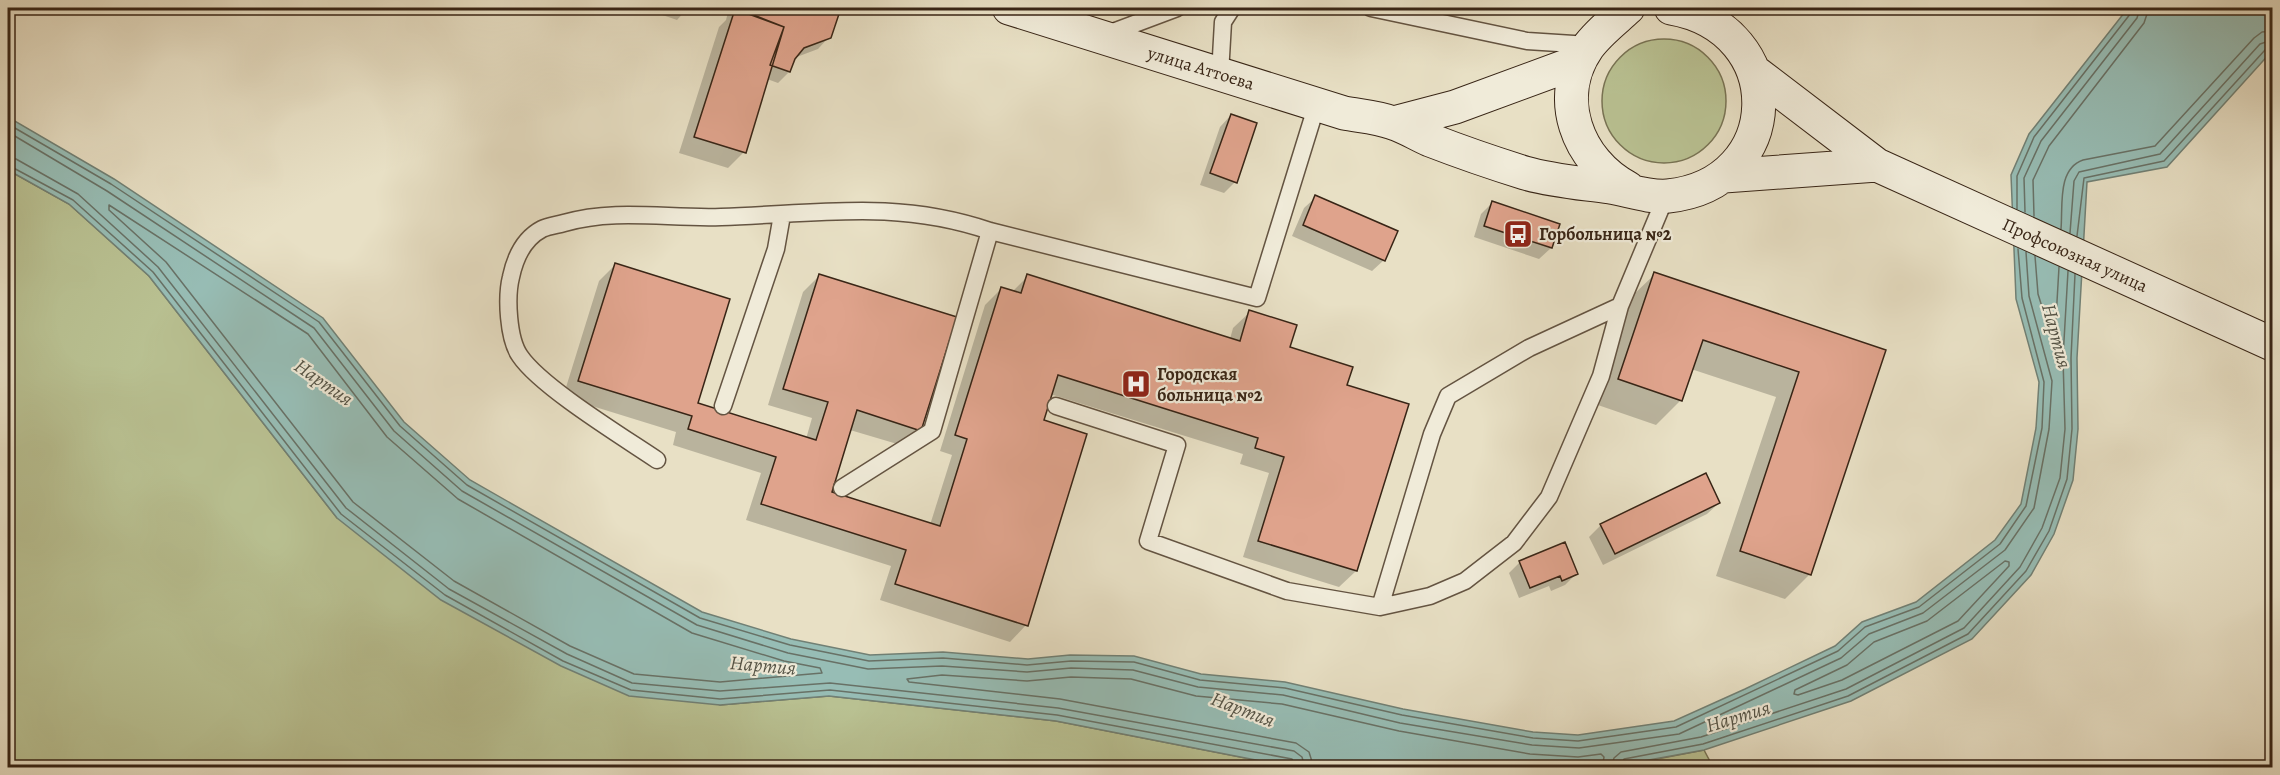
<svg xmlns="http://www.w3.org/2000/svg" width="2280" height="775" font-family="Alegreya,serif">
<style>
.green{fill:#b9c192;stroke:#787354;stroke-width:1.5}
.water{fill:#97bdb5;stroke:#718075;stroke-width:1.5}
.shadow{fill:#0003}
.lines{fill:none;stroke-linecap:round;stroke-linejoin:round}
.shore{stroke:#687166;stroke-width:1.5}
.building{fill:#dfa38c;stroke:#382516;stroke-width:1.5}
.lane-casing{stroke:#645442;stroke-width:19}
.secondary-casing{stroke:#382516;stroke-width:35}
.lane{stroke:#f0ebd9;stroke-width:16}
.secondary{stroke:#f0ebd9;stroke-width:33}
.labels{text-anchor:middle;stroke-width:4.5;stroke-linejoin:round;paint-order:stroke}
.street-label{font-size:18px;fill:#382516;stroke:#f0ebd9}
.poi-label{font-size:18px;font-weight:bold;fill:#382516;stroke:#f0ebd9;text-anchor:start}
.water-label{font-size:20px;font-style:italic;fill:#545346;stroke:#f0ebd9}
</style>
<rect width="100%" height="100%" fill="#e8e0c5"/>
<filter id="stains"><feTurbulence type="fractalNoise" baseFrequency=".00333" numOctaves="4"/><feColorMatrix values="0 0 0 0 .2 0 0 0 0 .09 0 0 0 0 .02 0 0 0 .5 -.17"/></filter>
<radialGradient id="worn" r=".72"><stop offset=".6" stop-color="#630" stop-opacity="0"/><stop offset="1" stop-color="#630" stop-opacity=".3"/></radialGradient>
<path class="green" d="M1602 101a62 62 0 1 1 124 0a62 62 0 1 1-124 0Z
M 8,170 L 69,204 L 149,276 L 337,518 L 720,705 L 829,696 L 1056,721 L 1266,762 L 1317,767 L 8,767 Z
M 1704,750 L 1713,767 L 1610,768 Z"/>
<path class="water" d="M 2128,8 L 2272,8 L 2272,51 L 2167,167 L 2087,182 L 2077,358 L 2078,429 L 2073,480 L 2054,534 L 2031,575 L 1972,639 L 1851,701 L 1704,750 L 1610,767 L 1317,767 L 1266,762 L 1056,721 L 829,696 L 720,705 L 629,696 L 561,666 L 441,600 L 337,518 L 149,276 L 69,204 L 8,170 L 8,117 L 114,179 L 323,318 L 404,422 L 470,480 L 702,612 L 791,639 L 870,655 L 943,652 L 1028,659 L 1070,655 L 1134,656 L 1201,674 L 1285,682 L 1403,709 L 1533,732 L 1578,735 L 1674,721 L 1745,689 L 1835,646 L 1862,622 L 1916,602 L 1995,540 L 2021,504 L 2036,428 L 2039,382 L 2016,299 L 2011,175 L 2029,134 Z"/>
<path class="shadow" d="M 642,8 L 688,8 L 677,20 Z
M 729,8 L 840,8 L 829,37 L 818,49 L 794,58 L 789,72 L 778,83 L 767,79 L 744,152 L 728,168 L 679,153 L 719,27 L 726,20 Z
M 1231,115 L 1235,182 L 1224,193 L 1200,185 L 1220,127 Z
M 1316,197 L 1384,260 L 1372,271 L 1292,236 L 1304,208 Z
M 1492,203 L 1558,225 L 1551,248 L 1539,259 L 1474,237 L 1481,214 Z
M 615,265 L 696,404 L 806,439 L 812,418 L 768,405 L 803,292 L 819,276 L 920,430 L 904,446 L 850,430 L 830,493 L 930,525 L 952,455 L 940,451 L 985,305 L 1002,288 L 1012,292 L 1028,276 L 1230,339 L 1233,328 L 1250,312 L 1288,348 L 1345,386 L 1407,405 L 1356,571 L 1339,587 L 1243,557 L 1269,473 L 1240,464 L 1243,454 L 1050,394 L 1042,421 L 1026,625 L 1010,642 L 880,600 L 891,566 L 746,520 L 761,473 L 673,445 L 676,432 L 563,397 L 599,281 Z
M 1655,274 L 1884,351 L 1810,574 L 1785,599 L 1716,576 L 1776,397 L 1691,369 L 1681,400 L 1656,425 L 1595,404 L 1630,298 Z
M 1719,503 L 1707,514 L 1603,565 L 1589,537 L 1601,525 Z
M 1520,562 L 1576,574 L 1565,585 L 1551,591 L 1549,586 L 1519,598 L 1509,573 Z"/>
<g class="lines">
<path class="shore" d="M 8,124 L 111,184 L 319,322 L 400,426 L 467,485 L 700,618 L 790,645 L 869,661 L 943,658 L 1027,665 L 1071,661 L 1134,662 L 1200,680 L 1285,688 L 1402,715 L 1533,738 L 1578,741 L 1676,727 L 1838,651 L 1865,627 L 1919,607 L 2000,544 L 2026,506 L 2042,428 L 2044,382 L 2022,298 L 2018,249
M 8,132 L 107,191 L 314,328 L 394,431 L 462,491 L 697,625 L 788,653 L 868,669 L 942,666 L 1027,672 L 1071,668 L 1133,670 L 1198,687 L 1283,695 L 1400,723 L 1532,745 L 1579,748 L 1679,734 L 1841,658 L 1869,634 L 1923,613 L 2005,550 L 2034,508 L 2049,429 L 2052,381 L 2029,296 L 2026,252
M 8,158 L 16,159 L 78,194 L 158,267 L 346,508 L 449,589 L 567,654 L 632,683 L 720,691 L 830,683 L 1058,708 L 1294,751 L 1302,757 L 1305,768
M 8,165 L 73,200 L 153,272 L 341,514 L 445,595 L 563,661 L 631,690 L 720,699 L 830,690 L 1057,715 L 1292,759 L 1297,768
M 109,205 L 308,334 L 387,437 L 458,499 L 692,633 L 784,661 L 820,668 L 822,673 L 720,682 L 634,674 L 570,646 L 454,581 L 353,502 L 166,262 L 109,210 Z
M 2017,209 L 2017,176 L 2034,137 L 2131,13 L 2132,8
M 2025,212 L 2024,178 L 2041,141 L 2137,18 L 2140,8
M 2034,216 L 2033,180 L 2049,146 L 2144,23 L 2149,8
M 2061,229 C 2063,206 2057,169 2083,160 L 2155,146 L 2254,38 L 2262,32 L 2272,31
M 2070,233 L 2074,181 L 2079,172 L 2160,154 L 2260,44 L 2272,40
M 2077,236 L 2084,178 L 2164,161 L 2265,50 L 2272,47
M 2035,256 L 2038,294 L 2052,339 L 2055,336 L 2059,267
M 2005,561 L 2009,562 L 2009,566 L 1958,621 L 1842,680 L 1798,695 L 1794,694 L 1795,690 L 1847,665 L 1874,642 L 1927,621 Z
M 1314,768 L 1309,752 L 1296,743 L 1060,699 L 909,682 L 907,679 L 942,675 L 1027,681 L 1071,677 L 1131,679 L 1196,696 L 1282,704 L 1399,731 L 1530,754 L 1578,757 L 1601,754 L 1604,757 L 1602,768
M 1611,768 L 1614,758 L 1621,752 L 1701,737 L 1846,689 L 1964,628 L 2020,567 L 2042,528 L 2060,478 L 2065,429 L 2063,358 L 2068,271
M 1619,768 L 1624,759 L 1703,744 L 1848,696 L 1968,634 L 2026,571 L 2049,531 L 2067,479 L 2072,429 L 2071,358 L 2075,274"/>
</g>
<path class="building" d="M 736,8 L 841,8 L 831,38 L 804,48 L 795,59 L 790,72 L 770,65 L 784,27 Z
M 735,9 L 784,27 L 746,153 L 694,137 Z
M 1231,114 L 1257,123 L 1237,183 L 1210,173 Z
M 1315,195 L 1398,231 L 1385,261 L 1303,225 Z
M 1492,201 L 1560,224 L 1552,248 L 1484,226 Z
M 615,263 L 730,299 L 698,403 L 816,440 L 828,402 L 783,389 L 819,274 L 957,317 L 921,431 L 857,410 L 832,492 L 940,526 L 967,439 L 955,435 L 1001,287 L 1021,293 L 1027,274 L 1240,341 L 1249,310 L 1297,325 L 1290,347 L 1353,367 L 1347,385 L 1409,404 L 1357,571 L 1258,541 L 1284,457 L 1255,448 L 1258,438 L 1058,375 L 1044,420 L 1087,434 L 1028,626 L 895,584 L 906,550 L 761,504 L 776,457 L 688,429 L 692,416 L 578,381 Z
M 1654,272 L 1886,350 L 1811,575 L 1740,551 L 1799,372 L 1703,340 L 1682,401 L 1618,379 Z
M 1706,473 L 1720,503 L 1615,554 L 1600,524 Z
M 1565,542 L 1578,574 L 1562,581 L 1560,576 L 1530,588 L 1519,561 Z"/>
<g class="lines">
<g class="lane-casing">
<path id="lane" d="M 1371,8 L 1527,41 L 1589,45
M 1105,35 L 1177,8
M 1220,74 L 1223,22 L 1232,8
M 723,406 L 776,249 L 782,215
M 1056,406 L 1177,445 L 1148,541 L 1287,591 L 1380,607 L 1430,596 L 1465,581 L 1514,543 L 1549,497 L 1601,376 L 1620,306 L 1666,196
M 657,460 C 623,437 541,387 520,356 C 508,339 506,297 511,277 C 515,258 523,239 542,229 C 548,226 557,225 564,223 C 616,208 668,219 721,217 C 818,214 896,199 990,231 L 1257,298 L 1317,104
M 842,488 L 932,431 L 990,231
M 1380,607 L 1432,434 L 1448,396 L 1529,348 L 1620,306"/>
</g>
<g class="secondary-casing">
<path id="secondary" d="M 1009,8 L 1344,113 C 1360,116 1378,117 1393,123 C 1406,127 1418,135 1430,140 C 1461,152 1493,163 1525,173 C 1552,181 1582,183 1610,187 C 1628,190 1650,198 1668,196 C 1786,184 1791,29 1671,8
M 1755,72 L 1877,165 L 2272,344
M 1394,123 L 1455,107 L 1580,61
M 1724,176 L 1877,165
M 1628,188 C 1577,161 1553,97 1588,47 C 1599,32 1615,20 1628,8"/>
</g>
<use href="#lane" class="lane"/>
<use href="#secondary" class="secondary"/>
</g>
<defs>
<g id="bus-square" transform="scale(1.5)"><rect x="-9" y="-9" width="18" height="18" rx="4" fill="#8f2418" stroke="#f0ebd9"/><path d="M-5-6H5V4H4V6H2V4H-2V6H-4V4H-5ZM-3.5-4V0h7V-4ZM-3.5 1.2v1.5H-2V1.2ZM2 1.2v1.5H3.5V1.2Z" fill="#fff"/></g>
<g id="hospital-square" transform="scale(1.5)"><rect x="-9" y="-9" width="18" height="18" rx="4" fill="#8f2418" stroke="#f0ebd9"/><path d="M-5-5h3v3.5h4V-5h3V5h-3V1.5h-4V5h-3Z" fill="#fff"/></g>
</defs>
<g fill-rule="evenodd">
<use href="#bus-square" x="1518" y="234"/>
<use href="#hospital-square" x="1136" y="384"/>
</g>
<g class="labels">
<g class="street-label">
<text transform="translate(1201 68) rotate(17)" y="6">улица Аттоева</text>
<text transform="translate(2075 255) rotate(24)" y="6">Профсоюзная улица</text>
</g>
<g class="poi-label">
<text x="1539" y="240">Горбольница №2</text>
<text x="1157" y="380">Городская<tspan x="1157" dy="21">больница №2</tspan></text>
</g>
<g class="water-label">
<text transform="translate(2057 336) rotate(75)" y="7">Нартия</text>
<text transform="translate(324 382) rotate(35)" y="7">Нартия</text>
<text transform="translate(763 665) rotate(5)" y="7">Нартия</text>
<text transform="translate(1243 709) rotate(21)" y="7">Нартия</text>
<text transform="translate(1738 716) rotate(-17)" y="7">Нартия</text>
</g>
</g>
<rect width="2280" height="775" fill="none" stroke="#e8e0c5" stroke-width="30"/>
<rect x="9" y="9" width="2262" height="757" fill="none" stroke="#382516" stroke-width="3"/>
<rect x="15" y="15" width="2250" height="745" fill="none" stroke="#382516" stroke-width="1.5"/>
<rect width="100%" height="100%" filter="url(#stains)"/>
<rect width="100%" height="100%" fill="url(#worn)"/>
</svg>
